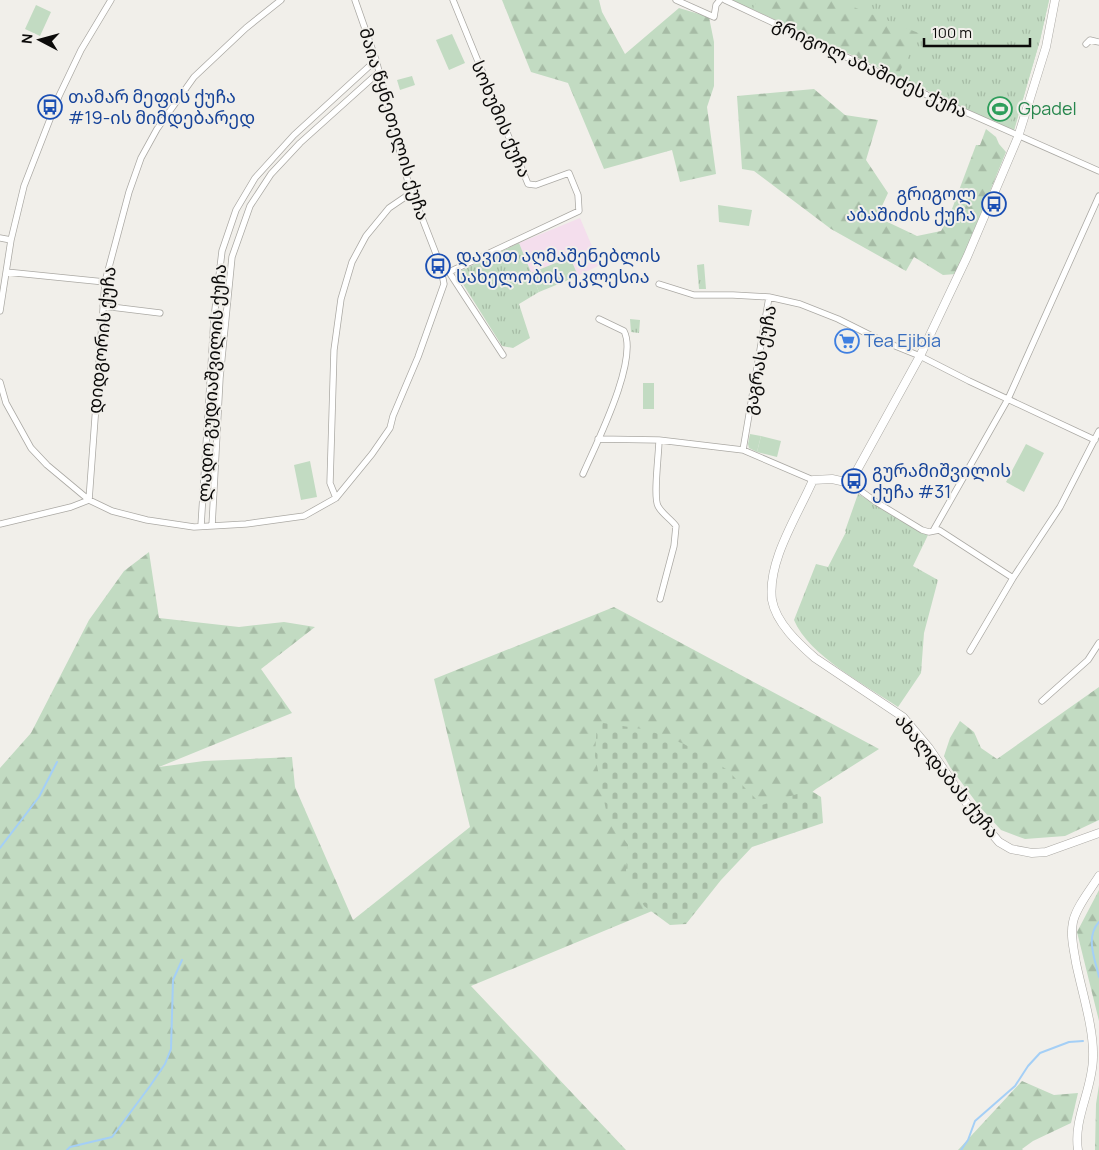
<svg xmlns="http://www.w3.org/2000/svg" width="1099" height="1150" font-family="Manrope,'Noto Sans Georgian',sans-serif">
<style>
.education{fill:#f4deed}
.forest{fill:url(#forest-firs)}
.cemetery{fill:url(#cemetery-stones)}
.park{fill:url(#park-tufts)}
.pitch{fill:#c2dbc2}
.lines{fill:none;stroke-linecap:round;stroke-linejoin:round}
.stream{stroke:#a4cff6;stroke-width:2}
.street-casing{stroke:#aba9a4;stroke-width:7}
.secondary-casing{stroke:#aba9a4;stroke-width:9}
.street{stroke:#fff;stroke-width:5.5}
.secondary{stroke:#fff;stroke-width:8}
.labels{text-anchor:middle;stroke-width:4;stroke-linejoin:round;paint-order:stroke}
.street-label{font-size:18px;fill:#0c0b0a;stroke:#f1efea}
.transit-label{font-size:18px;fill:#164399;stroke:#f1efea;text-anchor:start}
.leisure-label{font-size:18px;fill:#27864d;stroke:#f1efea;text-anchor:start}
.shop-label{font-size:18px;fill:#366cbe;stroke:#f1efea;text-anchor:start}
</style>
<defs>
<pattern id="forest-firs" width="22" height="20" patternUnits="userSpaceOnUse" patternTransform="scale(1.25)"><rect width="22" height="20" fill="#c2dbc2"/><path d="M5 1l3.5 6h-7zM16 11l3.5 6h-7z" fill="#a6bba5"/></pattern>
<pattern id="cemetery-stones" width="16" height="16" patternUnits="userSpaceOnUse" patternTransform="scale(1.25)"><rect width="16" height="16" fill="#c2dbc2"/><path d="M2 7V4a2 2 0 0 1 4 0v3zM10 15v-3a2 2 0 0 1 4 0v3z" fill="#a6bba5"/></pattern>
<pattern id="park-tufts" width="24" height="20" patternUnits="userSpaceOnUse" patternTransform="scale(1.25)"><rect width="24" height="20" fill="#c2dbc2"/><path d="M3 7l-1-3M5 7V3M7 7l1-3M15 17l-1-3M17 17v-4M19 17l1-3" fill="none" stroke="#a6bba5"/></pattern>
</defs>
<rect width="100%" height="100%" fill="#f1efea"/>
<path class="education" d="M 580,218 L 600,265 L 578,276 L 570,257 L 531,273 L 519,243 Z"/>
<path class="forest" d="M 502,0 L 599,0 L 602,12 L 625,54 L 679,8 L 709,17 L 714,42 L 714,86 L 707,107 L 716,174 L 680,182 L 672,150 L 604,169 L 568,83 L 531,72 Z
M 732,0 L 1049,0 L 1040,40 L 1014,130 Z
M 814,89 L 845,115 L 878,120 L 866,160 L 888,193 L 877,217 L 917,236 L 941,231 L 949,217 L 976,145 L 980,145 L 986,129 L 996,137 L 999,144 L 1006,152 L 956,274 L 943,275 L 914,257 L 906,271 L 831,229 L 754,171 L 742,169 L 737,96 Z
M 149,552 L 159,618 L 239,627 L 284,622 L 315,627 L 261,669 L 292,713 L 159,767 L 204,761 L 292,757 L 295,787 L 353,920 L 470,827 L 434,679 L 614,607 L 879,749 L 816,789 L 669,904 L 471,986 L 626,1150 L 0,1150 L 0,768 L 31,733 L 89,620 L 124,571 Z
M 1099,687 L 1099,820 L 1065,836 L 1025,839 L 1001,830 L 979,806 L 950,767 L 944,756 L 950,738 L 960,721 L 974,732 L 981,748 L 997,759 Z
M 1099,890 L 1099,1021 L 1077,932 Z
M 1022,1081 L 1054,1095 L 1078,1093 L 1071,1123 L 1033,1141 L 1022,1149 L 1023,1150 L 958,1150 Z
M 1099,1085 L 1099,1150 L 1095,1150 L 1096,1104 Z"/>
<path class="cemetery" d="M 597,722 L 648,730 L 684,744 L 726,769 L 762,805 L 810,790 L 821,797 L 823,823 L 752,847 L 721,880 L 686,924 L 670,925 L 644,906 L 626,871 L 628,845 L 607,815 L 595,756 Z"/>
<path class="park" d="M 732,0 L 758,0 L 752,10 Z
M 843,0 L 1049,0 L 1040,40 L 1014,130 L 983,117 L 897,76 L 921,34 L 856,8 Z
M 519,243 L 539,292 L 519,304 L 530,338 L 513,348 L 502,346 L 456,273 Z
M 704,264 L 706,289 L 699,289 L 697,265 Z
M 630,319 L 640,320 L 639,333 L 631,332 Z
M 750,434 L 761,436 L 757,452 L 749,448 L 748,444 Z
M 858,494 L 928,535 L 913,566 L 938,580 L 924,633 L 921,673 L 898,707 C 866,685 809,656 794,620 L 816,564 L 828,567 L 846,532 L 845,531 Z"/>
<path class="pitch" d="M 36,5 L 51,12 L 40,36 L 25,29 Z
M 452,34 L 465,63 L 449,70 L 436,40 Z
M 412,76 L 415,85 L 400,90 L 397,80 Z
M 991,93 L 1017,102 L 1009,128 L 983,117 Z
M 718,205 L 752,210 L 749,226 L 719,222 Z
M 570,257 L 578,276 L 539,292 L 531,273 Z
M 643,383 L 654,383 L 654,409 L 643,409 Z
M 761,436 L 781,441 L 777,457 L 757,452 Z
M 1026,444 L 1044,453 L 1024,492 L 1006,482 Z
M 310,461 L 317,497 L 301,500 L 294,465 Z"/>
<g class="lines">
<path class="stream" d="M 0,848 L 39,797 L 57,762
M 1099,922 C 1085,937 1095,959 1099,977
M 67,1150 L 70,1147 L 112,1137 L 150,1086 L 165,1064 L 171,1049 L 173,980 L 182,960
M 961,1150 L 968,1140 L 975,1121 L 1015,1086 L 1028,1066 L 1040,1053 L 1069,1042 L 1083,1041"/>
<g class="street-casing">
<path id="street" d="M 676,0 L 714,17 L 716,5 L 720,0
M 725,0 L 927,95 L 1099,171
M 1086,44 L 1090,40 L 1099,42
M 0,238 L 11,240
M 440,264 L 449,272 L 579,211 L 578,195 L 569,173 L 536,185 L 528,184 L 453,0
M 6,272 L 105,282
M 449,272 L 503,355
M 659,284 L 694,295 L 733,295 L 769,297
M 103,306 L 160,313
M 0,311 L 11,240 L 24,186 L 59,96 L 81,50 L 111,0
M 0,382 L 6,403 L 31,448 L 47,465 L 89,500 L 112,511 L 147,520 L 194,527 L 246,524 L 304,516 L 336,498 L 372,454 L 390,428 L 393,416 L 418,357 L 444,284 L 440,264 L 408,182 L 376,60 L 355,0
M 598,439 L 659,440 L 743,450 L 813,480
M 659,440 C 659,453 653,497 658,506 C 662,514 671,519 676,526 L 674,546 L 660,599
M 743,450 L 769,297 L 800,304 L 838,319 L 878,339 L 920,356 L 969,381 L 1095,440
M 583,474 C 596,444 639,360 624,331 L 599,319
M 850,483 L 876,502 L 922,530 L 929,532 L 939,530 L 1013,578
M 336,498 L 330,483 L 334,350 L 341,299 L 352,262 L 366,236 L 389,208 L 411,193
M 0,524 L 71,507 L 89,500 L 105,282 L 129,192 L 141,158 L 157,129 L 194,77 L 246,28 L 281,0
M 201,526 L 214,318 L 222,251 L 236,210 L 255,178 L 294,135 L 376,60
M 212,526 L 220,378 L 232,257 L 250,206 L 271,174 L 300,143 L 379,72
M 933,531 L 1008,399 L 1099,196
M 970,651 L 1013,578 L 1060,507 L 1099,431
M 1042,701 L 1088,660 L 1099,643"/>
</g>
<g class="secondary-casing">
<path id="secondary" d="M 1055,0 L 1046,47 L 1018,137 L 967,257 L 920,356 L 850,483 L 832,479 L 813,480 C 798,515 767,561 772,600 C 776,623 799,644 815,658 L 903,717 L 929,748 L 970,808 L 999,842 L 1011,849 L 1032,853 L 1046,852 L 1099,833
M 1078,1150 C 1073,1118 1093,1089 1093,1057 C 1094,1029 1082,992 1076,963 C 1074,950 1070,936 1073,922 C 1076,907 1091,889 1099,876"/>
</g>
<use href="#street" class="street"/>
<use href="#secondary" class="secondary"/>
</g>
<defs>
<g id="bus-ring" transform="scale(1.25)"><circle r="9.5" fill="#f1efea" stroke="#1a4fb4" stroke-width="1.5"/><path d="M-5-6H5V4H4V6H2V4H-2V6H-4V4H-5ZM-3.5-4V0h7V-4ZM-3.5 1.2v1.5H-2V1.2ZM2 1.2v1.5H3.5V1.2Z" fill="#1a4fb4"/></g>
<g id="stadium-ring" transform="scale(1.25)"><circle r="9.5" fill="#f1efea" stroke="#2e9e5b" stroke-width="1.5"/><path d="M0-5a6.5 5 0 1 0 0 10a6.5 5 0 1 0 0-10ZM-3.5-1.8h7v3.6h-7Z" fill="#2e9e5b"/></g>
<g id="supermarket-ring" transform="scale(1.25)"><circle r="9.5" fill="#f1efea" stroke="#3f7fe0" stroke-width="1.5"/><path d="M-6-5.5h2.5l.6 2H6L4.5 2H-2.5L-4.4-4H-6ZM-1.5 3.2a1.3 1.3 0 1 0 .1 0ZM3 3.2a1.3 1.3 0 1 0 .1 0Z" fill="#3f7fe0"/></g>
</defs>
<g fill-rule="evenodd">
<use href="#bus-ring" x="50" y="107"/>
<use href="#stadium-ring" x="1000" y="109"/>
<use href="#bus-ring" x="994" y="204"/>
<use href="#bus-ring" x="438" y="266"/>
<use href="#supermarket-ring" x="847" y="341"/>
<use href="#bus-ring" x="854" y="481"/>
</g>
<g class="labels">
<g class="street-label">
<text transform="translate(870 68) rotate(25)" y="6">გრიგოლ აბაშიძეს ქუჩა</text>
<text transform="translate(501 119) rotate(67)" y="6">სოხუმის ქუჩა</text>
<text transform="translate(394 124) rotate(73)" y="6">მაია წყნეთელის ქუჩა</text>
<text transform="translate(102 340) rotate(-84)" y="6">დიდგორის ქუჩა</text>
<text transform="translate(760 360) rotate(-79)" y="6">გაგრას ქუჩა</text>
<text transform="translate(212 383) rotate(-86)" y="6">ლადო გუდიაშვილის ქუჩა</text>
<text transform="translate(947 776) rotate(51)" y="6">ახალდაბას ქუჩა</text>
</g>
<g class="transit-label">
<text x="68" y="103">თამარ მეფის ქუჩა<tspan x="68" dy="21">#19-ის მიმდებარედ</tspan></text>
<text x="976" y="200" text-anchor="end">გრიგოლ<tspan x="976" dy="21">აბაშიძის ქუჩა</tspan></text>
<text x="456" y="262">დავით აღმაშენებლის<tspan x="456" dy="21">სახელობის ეკლესია</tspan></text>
<text x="872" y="477">გურამიშვილის<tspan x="872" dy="21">ქუჩა #31</tspan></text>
</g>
<g class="leisure-label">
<text x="1018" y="115">Gpadel</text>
</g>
<g class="shop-label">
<text x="864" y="347">Tea Ejibia</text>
</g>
</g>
<g transform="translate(40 40) rotate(276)" stroke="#f1efea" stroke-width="4" paint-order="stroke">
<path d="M0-4L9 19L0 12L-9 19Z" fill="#0c0b0a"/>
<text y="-8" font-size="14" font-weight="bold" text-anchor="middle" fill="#0c0b0a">N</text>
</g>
<path d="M924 38v8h106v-8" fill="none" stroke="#0c0b0a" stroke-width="2.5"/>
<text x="932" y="38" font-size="15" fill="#0c0b0a" stroke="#f1efea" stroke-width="4" paint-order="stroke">100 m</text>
</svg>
